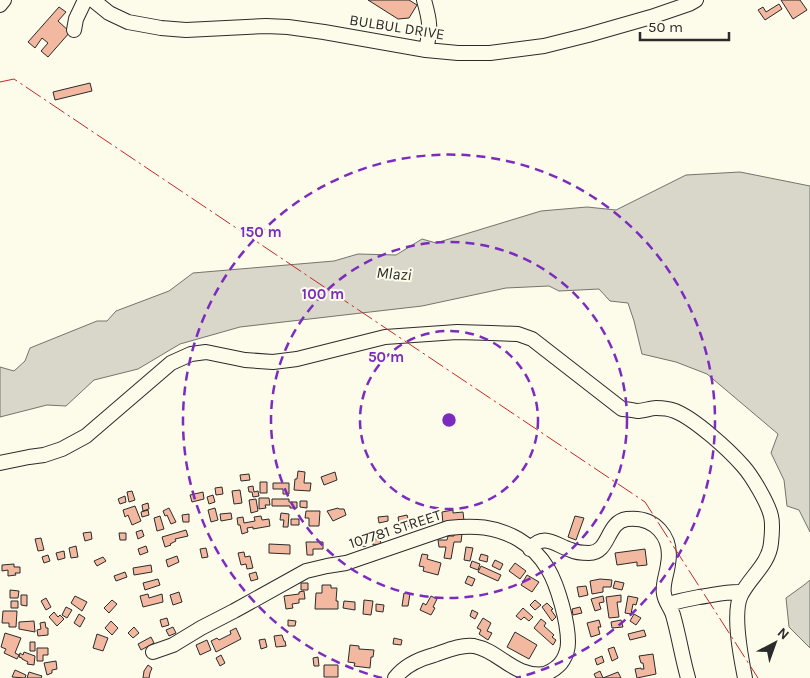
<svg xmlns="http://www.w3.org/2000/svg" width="810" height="678" font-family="Karla,sans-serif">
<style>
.water{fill:#d8d7c9;stroke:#74746e}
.building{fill:#f2b8a0;stroke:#2b2b2b}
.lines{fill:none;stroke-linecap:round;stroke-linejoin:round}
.minor-casing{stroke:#2b2b2b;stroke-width:16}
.minor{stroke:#fdfbea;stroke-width:14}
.power{stroke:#c62828;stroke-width:1;stroke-dasharray:18 4 2.5 4;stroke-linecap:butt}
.ring{fill:none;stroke:#7b2cbf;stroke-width:2.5;stroke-dasharray:9 6}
.labels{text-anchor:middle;stroke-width:4;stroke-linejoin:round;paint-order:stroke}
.street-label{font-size:15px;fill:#2b2b2b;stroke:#fdfbea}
.water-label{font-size:16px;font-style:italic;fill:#2b2b2b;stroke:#fdfbea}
.centre{fill:#7b2cbf;stroke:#fdfbea;stroke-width:2.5}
.ring-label{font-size:15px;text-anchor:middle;font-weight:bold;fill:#7b2cbf;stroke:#fdfbea;stroke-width:4;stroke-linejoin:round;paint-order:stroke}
</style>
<rect width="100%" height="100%" fill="#fdfbea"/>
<path class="water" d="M 740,172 L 810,186 L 810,532 L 799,510 L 787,506 L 784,480 L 771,453 L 778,434 L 707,374 L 676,362 L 642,354 L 634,321 L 628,303 L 610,301 L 599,289 L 559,291 L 549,286 L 506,288 L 422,306 L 240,327 L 180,344 L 138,369 L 94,380 L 66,406 L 47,405 L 0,417 L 0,367 L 14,371 L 25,361 L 30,348 L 97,321 L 107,321 L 116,311 L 169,291 L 193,273 L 334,261 L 358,254 L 396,255 L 422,239 L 436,243 L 541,211 L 587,207 L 616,210 L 686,175 Z
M 810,580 L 810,648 L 789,627 L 786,598 L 804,585 Z"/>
<path class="building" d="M 368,0 L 409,0 L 417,5 L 409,18 L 398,19 Z
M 781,0 L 800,0 L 807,10 L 793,19 Z
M 779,4 L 782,9 L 765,20 L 758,10 L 763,7 L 766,12 Z
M 59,7 L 66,12 L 58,21 L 70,32 L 48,57 L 41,51 L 48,43 L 42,38 L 35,48 L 28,42 Z
M 90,83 L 92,91 L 55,100 L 53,92 Z
M 298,471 L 305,472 L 304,483 L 311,483 L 310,491 L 294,490 L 295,479 L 297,479 Z
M 335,472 L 337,480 L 324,485 L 321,477 Z
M 249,474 L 250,480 L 241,481 L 240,475 Z
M 260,482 L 267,482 L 267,493 L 260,493 Z
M 273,483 L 289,483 L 289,494 L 283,494 L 283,489 L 273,489 Z
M 253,486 L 254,492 L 258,491 L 259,496 L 253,497 L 252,492 L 249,492 L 248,487 Z
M 222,487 L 223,494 L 216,495 L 215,488 Z
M 240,490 L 242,503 L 234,504 L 232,491 Z
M 132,491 L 135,500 L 129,502 L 127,492 Z
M 203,492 L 204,499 L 192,502 L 190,495 Z
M 213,495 L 215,502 L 209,504 L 207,497 Z
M 125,496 L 126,502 L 120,504 L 118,499 Z
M 259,498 L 269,498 L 270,505 L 265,505 L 266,508 L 259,509 Z
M 256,499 L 258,511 L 251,513 L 249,500 Z
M 272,499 L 289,499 L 289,502 L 297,502 L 297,508 L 290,508 L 290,506 L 272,506 Z
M 300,501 L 307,501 L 307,508 L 300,507 Z
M 148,503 L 149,509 L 143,511 L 142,505 Z
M 135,506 L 141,521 L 132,525 L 128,515 L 125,517 L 123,510 Z
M 169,508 L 176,522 L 171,524 L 167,515 L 165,516 L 163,511 Z
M 215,508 L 218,520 L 211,522 L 208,510 Z
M 338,508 L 339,509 L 344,509 L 346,515 L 333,521 L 327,511 Z
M 148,510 L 149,515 L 142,517 L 141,512 Z
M 453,510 L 453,513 L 463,512 L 464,521 L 443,524 L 442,512 Z
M 306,511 L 320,511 L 319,526 L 309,526 L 309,518 L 305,518 Z
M 231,513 L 232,519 L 221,521 L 220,514 Z
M 281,513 L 289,514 L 288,527 L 283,527 L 284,520 L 280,520 Z
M 189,514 L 189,522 L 183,522 L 182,515 Z
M 407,515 L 410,526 L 405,527 L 404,522 L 399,523 L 398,517 Z
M 160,516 L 164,529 L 157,531 L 154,518 Z
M 261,516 L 262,520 L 269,519 L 270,526 L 253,529 L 253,527 L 247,528 L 248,532 L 242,534 L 240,525 L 238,525 L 237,518 L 243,517 L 244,523 L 255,521 L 254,517 Z
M 388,516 L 388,521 L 379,523 L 378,517 Z
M 575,516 L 584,518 L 576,540 L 568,537 Z
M 291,519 L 299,519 L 299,525 L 291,525 Z
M 142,530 L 144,536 L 138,539 L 136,532 Z
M 186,530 L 188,536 L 175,539 L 176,541 L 170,544 L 171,545 L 165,547 L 162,537 Z
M 91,532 L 92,539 L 85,541 L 83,533 Z
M 119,533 L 126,533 L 126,540 L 120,540 Z
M 455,534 L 462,534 L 461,542 L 454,542 L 451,559 L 444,558 L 446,547 L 439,547 L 438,540 L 447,540 L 448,536 L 454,536 Z
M 365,537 L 366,546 L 357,547 L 356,539 Z
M 41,538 L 44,550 L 38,551 L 35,539 Z
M 373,539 L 380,539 L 381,544 L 373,545 Z
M 306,542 L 323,542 L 323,549 L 313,549 L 313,555 L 307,555 Z
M 269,544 L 290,545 L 290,554 L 269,553 Z
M 76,546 L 78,557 L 71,558 L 69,548 Z
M 146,546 L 148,552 L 140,555 L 138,549 Z
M 466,547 L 473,548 L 470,561 L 464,560 Z
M 206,548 L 208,557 L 202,558 L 200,549 Z
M 645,549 L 647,565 L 637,566 L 637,562 L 617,565 L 615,553 Z
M 64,551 L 65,558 L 58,560 L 56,553 Z
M 244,552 L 245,557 L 250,556 L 253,568 L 247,569 L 246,564 L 241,565 L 238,553 Z
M 422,554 L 428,555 L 427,559 L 441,563 L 438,575 L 423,571 L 424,567 L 419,566 Z
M 481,554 L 488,556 L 487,562 L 479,560 Z
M 48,555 L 50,561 L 44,563 L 42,557 Z
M 177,556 L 179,562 L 168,567 L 166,560 Z
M 103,557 L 106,561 L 97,566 L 94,561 Z
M 495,560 L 503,564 L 500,570 L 492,566 Z
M 472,561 L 480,564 L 478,570 L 470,567 Z
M 515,563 L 526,571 L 520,579 L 509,571 Z
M 14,564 L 14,567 L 20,567 L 20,573 L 15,573 L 16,575 L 8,576 L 8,570 L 2,571 L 2,565 Z
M 151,565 L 152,572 L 134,575 L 133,568 Z
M 481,566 L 501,575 L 498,581 L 478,572 Z
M 125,572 L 127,577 L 116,581 L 114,576 Z
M 256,572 L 258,579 L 251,581 L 249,574 Z
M 527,575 L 539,582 L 532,592 L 521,585 Z
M 468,576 L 475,579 L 472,586 L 465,583 Z
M 158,579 L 160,585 L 145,590 L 143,583 Z
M 600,579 L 612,580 L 611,587 L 603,587 L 603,592 L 592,594 L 590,581 Z
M 615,581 L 624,583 L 622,590 L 613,588 Z
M 301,583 L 308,583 L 308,590 L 301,590 Z
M 322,585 L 331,585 L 331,588 L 337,588 L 336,601 L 338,601 L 338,609 L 315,609 L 316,593 L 322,593 Z
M 586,586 L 588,595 L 579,597 L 577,587 Z
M 10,590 L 19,591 L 18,598 L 10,598 Z
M 304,591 L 305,599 L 299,599 L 299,603 L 292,604 L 293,608 L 286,609 L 284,596 L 299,594 L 299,592 Z
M 179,592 L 182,602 L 173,605 L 170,595 Z
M 404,593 L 410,594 L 408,606 L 402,606 Z
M 148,594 L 149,598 L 162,594 L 163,602 L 143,607 L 140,596 Z
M 21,595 L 27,595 L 27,606 L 21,605 Z
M 621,595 L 621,602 L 617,602 L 619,617 L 609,618 L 606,597 Z
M 75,596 L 87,602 L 82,611 L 71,603 Z
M 431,596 L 437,599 L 433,607 L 435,608 L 431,615 L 420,610 L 423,603 L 426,605 Z
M 603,596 L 604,602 L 599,603 L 601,609 L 595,611 L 591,599 Z
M 628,596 L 638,598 L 636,605 L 633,604 L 631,614 L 625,613 Z
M 46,598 L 51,607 L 46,610 L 41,601 Z
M 112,600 L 117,604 L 109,613 L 104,608 Z
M 364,600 L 373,601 L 371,615 L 363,614 Z
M 535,600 L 541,605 L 535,610 L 530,605 Z
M 11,601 L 18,601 L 18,608 L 11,608 Z
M 344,601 L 355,602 L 355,610 L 343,608 Z
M 547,603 L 553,609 L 551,610 L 556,617 L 552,621 L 542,607 Z
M 376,604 L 384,605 L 383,612 L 376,611 Z
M 66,607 L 72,610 L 67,618 L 62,615 Z
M 580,607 L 582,613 L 573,615 L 572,609 Z
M 523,608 L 533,617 L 529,621 L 524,617 L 521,620 L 516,616 Z
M 472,610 L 478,613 L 475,619 L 470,616 Z
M 3,611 L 17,611 L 16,627 L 9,627 L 9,623 L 2,623 Z
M 54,612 L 58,617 L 60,615 L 64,619 L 57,626 L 49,617 Z
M 79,614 L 85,618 L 80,627 L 74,623 Z
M 634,614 L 641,618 L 636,625 L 630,621 Z
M 167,618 L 169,625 L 162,627 L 160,620 Z
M 483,618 L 491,623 L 487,631 L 492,633 L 488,640 L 479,634 L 481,630 L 477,628 Z
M 541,619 L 546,623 L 544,626 L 554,635 L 552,637 L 556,640 L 553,645 L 534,628 Z
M 288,620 L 296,621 L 295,626 L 288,626 Z
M 599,620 L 601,627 L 598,627 L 600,634 L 591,637 L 587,623 Z
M 621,620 L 623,627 L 612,628 L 611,622 Z
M 34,621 L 35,632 L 19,629 L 19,622 Z
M 111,621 L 118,628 L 112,635 L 105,628 Z
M 45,622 L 46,628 L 48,628 L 48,635 L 38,636 L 37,630 L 41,629 L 40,623 Z
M 134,627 L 139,633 L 133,638 L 128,633 Z
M 173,627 L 176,633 L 169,636 L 166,630 Z
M 236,628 L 241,639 L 216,652 L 211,641 L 217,638 L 219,640 L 231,634 L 230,631 Z
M 644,630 L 646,636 L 630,640 L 628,634 Z
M 515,632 L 537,645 L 529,659 L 507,647 Z
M 5,633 L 21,638 L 15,653 L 19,655 L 17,659 L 4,653 L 6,649 L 1,647 Z
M 97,634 L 108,638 L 103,651 L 93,648 Z
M 282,635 L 284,641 L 285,641 L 286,646 L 276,647 L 274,636 Z
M 151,637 L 154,643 L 141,650 L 138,644 Z
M 394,638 L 402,640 L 401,645 L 393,644 Z
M 265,639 L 267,647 L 261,649 L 259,640 Z
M 207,640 L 211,650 L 200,655 L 196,645 Z
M 30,642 L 35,642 L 35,651 L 30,651 Z
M 350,645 L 359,646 L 359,649 L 374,650 L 373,657 L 371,657 L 370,668 L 354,666 L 355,663 L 348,662 Z
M 614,647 L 618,658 L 612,661 L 608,649 Z
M 37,648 L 48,648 L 48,655 L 43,655 L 43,661 L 37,661 Z
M 24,652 L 35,656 L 34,665 L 27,664 L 28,662 L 22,659 L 22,658 L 19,657 L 20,653 L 23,655 Z
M 653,654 L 656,674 L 637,678 L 635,669 L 641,668 L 641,669 L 644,669 L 643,663 L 641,663 L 639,656 Z
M 221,655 L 225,663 L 220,666 L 216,658 Z
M 602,656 L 604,662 L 597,665 L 595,659 Z
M 318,657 L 319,666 L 314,666 L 313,658 Z
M 56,661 L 57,669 L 52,670 L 52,673 L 47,675 L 44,663 Z
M 148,665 L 152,668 L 150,673 L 149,678 L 143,678 L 144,671 Z
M 324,665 L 338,665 L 338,677 L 324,677 Z
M 15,670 L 26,675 L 25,678 L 12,677 Z
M 600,671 L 603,678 L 618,672 L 621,678 L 596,678 L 594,674 Z
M 29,672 L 42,676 L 41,678 L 27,678 Z"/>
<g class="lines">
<g class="minor-casing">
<path id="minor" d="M 93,0 L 109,13 L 128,22 L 161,28 L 186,30 L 266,26 L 288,27 L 324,32 L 426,50 L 458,53 L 490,53 L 544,46 L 588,35 L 651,17 L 689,4 L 696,0
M 424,0 C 430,21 431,28 426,50
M 0,5 L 4,0
M 74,30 L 76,19 L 85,0
M 0,463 L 29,457 L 44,455 L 62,449 L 86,436 L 171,363 L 191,354 L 206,352 L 245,360 L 273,362 L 297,359 L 385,337 L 457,332 L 491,333 L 518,334 L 532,339 L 622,409 C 627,409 632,410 637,411 C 644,411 650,408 656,408 C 661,408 670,409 675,411 C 695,419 729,450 743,466 C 752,476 768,503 771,516 C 773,524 772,534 771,543 C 769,564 750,577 741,595 C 732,613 741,658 745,678
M 530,549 C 544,532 555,545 571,550 C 577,553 583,553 589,553 C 610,553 606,522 627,519 C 655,516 673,537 668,564 C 667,574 662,585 664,594 C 665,602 671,608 673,615 C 679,636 682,657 688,678
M 668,604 C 679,601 688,599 699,597 C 714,595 727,591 742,592
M 153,652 L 173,645 L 201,628 L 234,611 L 306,571 L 327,566 L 346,563 L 448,528 C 474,525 495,526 518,539 C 530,546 541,557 548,569 C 558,586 568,622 568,642 C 568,647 566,655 563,660 C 559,667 552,671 545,674 C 514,678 500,651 474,646 C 461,644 446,651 434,655 C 419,659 405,665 395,678"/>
</g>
<use href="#minor" class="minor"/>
<path class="power" d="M 0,82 L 14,79 L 645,502 L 758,678"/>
</g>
<g class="ring">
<circle cx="449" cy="420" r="89"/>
<circle cx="449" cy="420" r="178"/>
<path d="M382 678A266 266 0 1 1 516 678"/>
</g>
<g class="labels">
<g class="street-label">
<text transform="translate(397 27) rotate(9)" y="5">BULBUL DRIVE</text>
<text transform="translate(395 529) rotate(-18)" y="5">107781 STREET</text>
</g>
<g class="water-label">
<text transform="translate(394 273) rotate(4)" y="6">Mlazi</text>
</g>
</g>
<circle cx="449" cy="420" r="8" class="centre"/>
<g class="ring-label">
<text x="261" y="237">150 m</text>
<text x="323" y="299">100 m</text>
<text x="386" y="362">50 m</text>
</g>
<g transform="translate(775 643) rotate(41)" stroke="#fdfbea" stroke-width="4" paint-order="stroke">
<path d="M0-4L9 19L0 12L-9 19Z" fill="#2b2b2b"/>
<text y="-8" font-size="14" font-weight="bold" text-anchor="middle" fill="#2b2b2b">N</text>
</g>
<path d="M640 32v8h89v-8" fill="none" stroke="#2b2b2b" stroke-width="2.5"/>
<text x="648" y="32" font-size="15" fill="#2b2b2b" stroke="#fdfbea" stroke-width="4" paint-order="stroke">50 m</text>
</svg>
